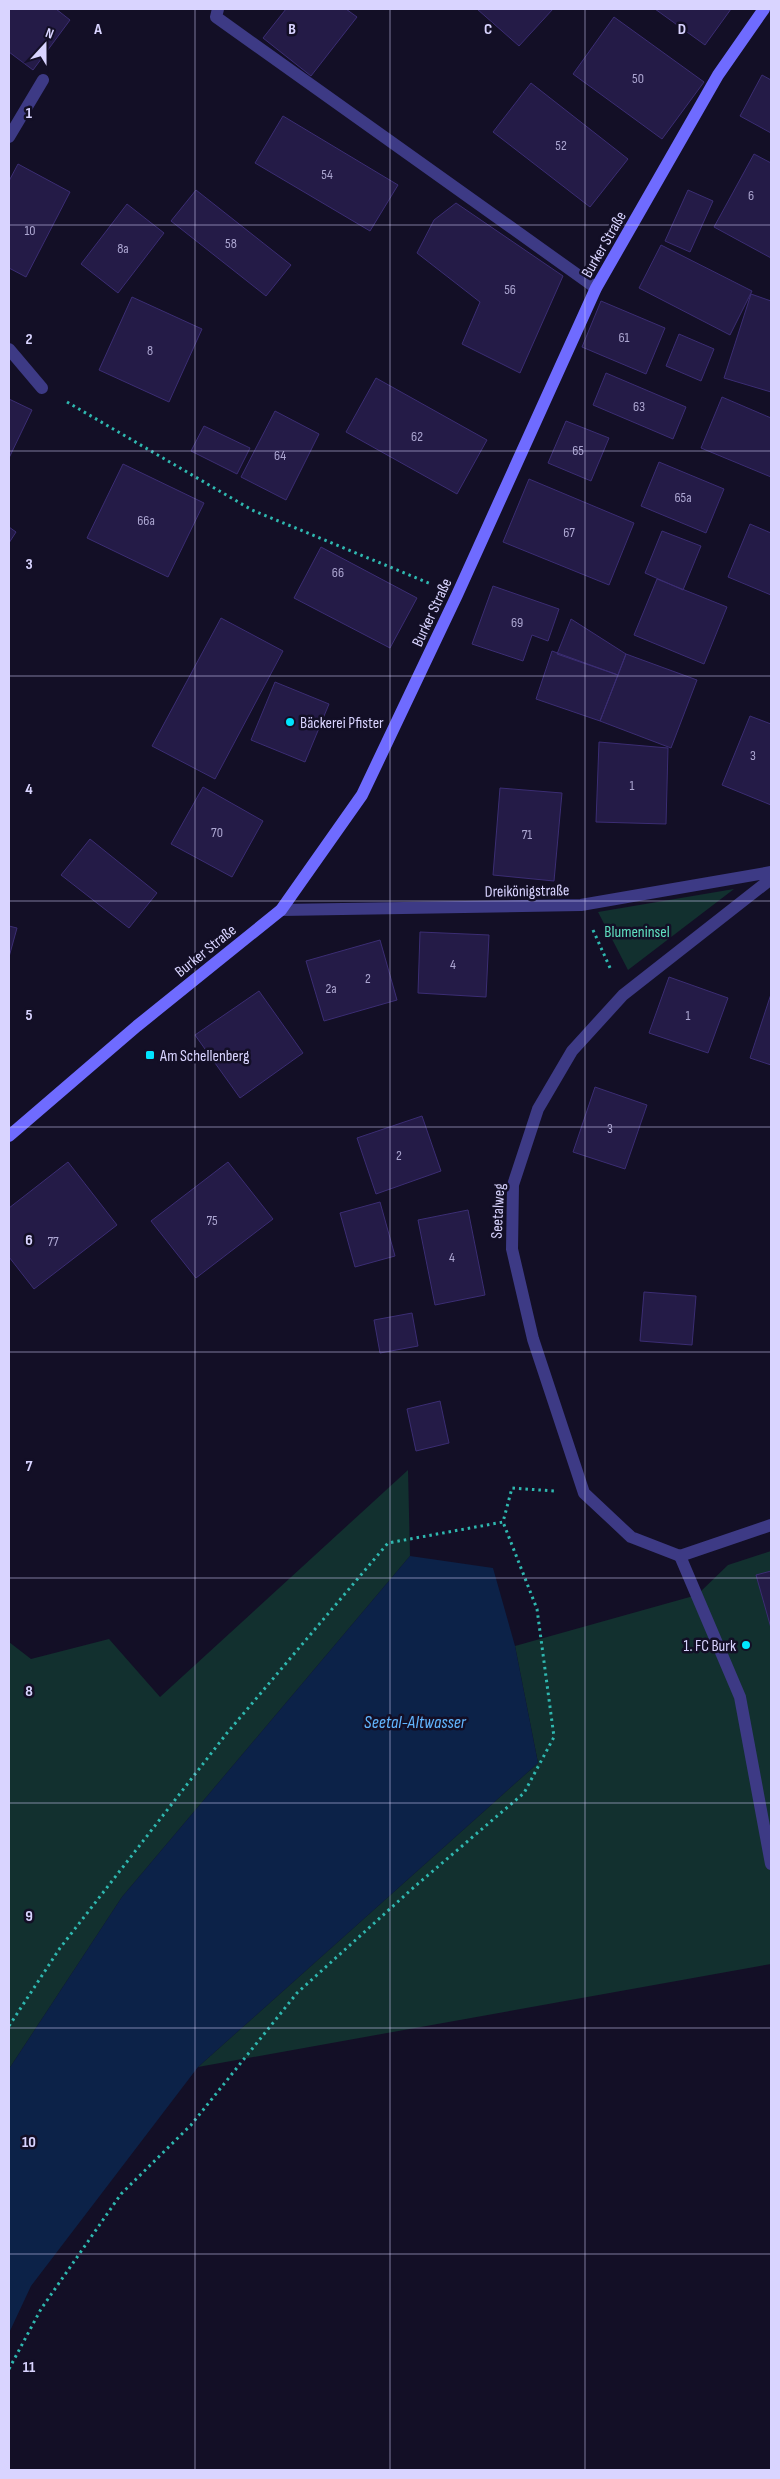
<svg xmlns="http://www.w3.org/2000/svg" width="780" height="2479" font-family="'Sofia Sans Condensed',sans-serif">
<style>
.green{fill:#12302f}
.water{fill:#0c2248}
.building{fill:#241b47;stroke:#3b2d73}
.lines{fill:none;stroke-linecap:round;stroke-linejoin:round}
.path{stroke:#2fb8b0;stroke-width:3;stroke-dasharray:2.5 4;stroke-linecap:butt}
.lane{stroke:#3d3a85;stroke-width:12}
.street{stroke:#3d3a85;stroke-width:12}
.secondary{stroke:#6f6bff;stroke-width:12}
.grid{fill:none;stroke:#d9d4ff;stroke-width:1;stroke-opacity:0.55}
.poi-dot{fill:#00e5ff;stroke:#130f26;stroke-width:2}
.labels{text-anchor:middle;stroke-width:5;stroke-linejoin:round;paint-order:stroke}
.number-label{font-size:14px;fill:#aca6d1}
.street-label{font-size:16px;fill:#d9d4ff;stroke:#130f26}
.poi-label{font-size:16px;fill:#d9d4ff;stroke:#130f26;text-anchor:start}
.park-label{font-size:16px;fill:#5fe0c0;stroke:#130f26}
.water-label{font-size:18px;font-style:italic;fill:#62b6ff;stroke:#130f26}
.grid-label{font-size:16px;text-anchor:middle;font-weight:bold;fill:#d9d4ff;stroke:#130f26;stroke-width:5;stroke-linejoin:round;paint-order:stroke}
</style>
<rect width="100%" height="100%" fill="#130f26"/>
<path class="green" d="M 734,889 L 628,970 L 598,912 Z
M 408,1470 L 410,1556 L 122,1897 L 9,2069 L 9,1642 L 31,1659 L 109,1639 L 160,1697 Z
M 771,1551 L 771,1964 L 198,2067 L 538,1763 L 515,1646 L 697,1595 L 728,1565 Z"/>
<path class="water" d="M 410,1556 L 493,1568 L 515,1646 L 538,1763 L 198,2067 L 31,2286 L 9,2333 L 9,2069 L 122,1897 Z"/>
<path class="building" d="M 9,9 L 56,9 L 70,20 L 33,70 L 9,52 Z
M 286,9 L 346,9 L 357,17 L 311,76 L 263,38 Z
M 477,9 L 553,9 L 519,46 Z
M 655,9 L 731,9 L 705,45 Z
M 614,17 L 704,82 L 662,139 L 573,74 Z
M 762,75 L 771,80 L 771,133 L 740,116 Z
M 531,83 L 628,159 L 590,207 L 493,132 Z
M 283,116 L 398,185 L 370,231 L 255,163 Z
M 754,154 L 771,163 L 771,258 L 714,227 Z
M 18,164 L 70,192 L 26,277 L 9,268 L 9,181 Z
M 196,190 L 291,265 L 266,296 L 171,221 Z
M 688,190 L 713,201 L 690,252 L 665,241 Z
M 456,203 L 563,276 L 520,373 L 462,344 L 480,302 L 417,253 L 434,220 Z
M 127,204 L 164,233 L 118,293 L 81,264 Z
M 661,245 L 752,291 L 730,335 L 639,288 Z
M 751,294 L 771,301 L 771,392 L 724,378 Z
M 132,297 L 202,329 L 169,402 L 99,370 Z
M 601,301 L 665,328 L 646,374 L 582,347 Z
M 679,334 L 714,349 L 701,381 L 666,366 Z
M 606,373 L 686,407 L 673,439 L 593,405 Z
M 376,378 L 487,440 L 457,494 L 346,432 Z
M 722,397 L 771,418 L 771,477 L 701,448 Z
M 9,399 L 32,410 L 9,458 Z
M 275,411 L 319,434 L 286,500 L 241,477 Z
M 566,421 L 609,438 L 591,481 L 548,463 Z
M 204,426 L 250,448 L 237,474 L 191,451 Z
M 659,462 L 724,489 L 706,533 L 641,506 Z
M 123,464 L 204,503 L 168,577 L 87,538 Z
M 529,479 L 634,523 L 609,585 L 503,542 Z
M 750,524 L 771,533 L 771,595 L 728,577 Z
M 9,527 L 16,532 L 9,543 Z
M 662,531 L 701,546 L 683,590 L 645,573 Z
M 321,547 L 417,598 L 390,648 L 294,598 Z
M 657,579 L 727,607 L 704,664 L 634,635 Z
M 493,586 L 559,609 L 548,641 L 532,635 L 523,661 L 472,644 Z
M 221,618 L 283,651 L 215,779 L 152,746 Z
M 571,619 L 626,654 L 618,675 L 557,654 Z
M 552,651 L 618,675 L 600,721 L 536,699 Z
M 626,654 L 697,680 L 671,748 L 600,721 Z
M 275,682 L 329,704 L 305,762 L 251,740 Z
M 750,716 L 771,724 L 771,805 L 722,785 Z
M 599,742 L 668,748 L 666,824 L 596,822 Z
M 203,787 L 263,821 L 232,877 L 171,844 Z
M 500,788 L 562,793 L 554,881 L 493,875 Z
M 90,839 L 157,893 L 129,928 L 61,875 Z
M 9,926 L 17,928 L 9,957 Z
M 420,932 L 489,935 L 486,997 L 418,993 Z
M 380,940 L 397,1000 L 324,1021 L 306,961 Z
M 669,977 L 728,998 L 708,1053 L 649,1033 Z
M 259,991 L 303,1053 L 240,1098 L 195,1035 Z
M 771,994 L 771,1065 L 750,1058 Z
M 595,1087 L 647,1105 L 625,1169 L 573,1152 Z
M 422,1116 L 441,1171 L 376,1194 L 357,1138 Z
M 68,1162 L 117,1225 L 34,1289 L 9,1257 L 9,1208 Z
M 228,1162 L 273,1219 L 196,1278 L 151,1221 Z
M 380,1202 L 395,1256 L 355,1267 L 340,1213 Z
M 468,1210 L 485,1295 L 435,1305 L 418,1220 Z
M 644,1292 L 696,1296 L 692,1345 L 640,1341 Z
M 412,1313 L 418,1346 L 380,1353 L 374,1320 Z
M 440,1401 L 449,1443 L 416,1451 L 407,1409 Z
M 771,1571 L 771,1628 L 756,1575 Z"/>
<g class="lines">
<path class="path" d="M 67,402 L 252,510 L 431,584
M 593,930 L 611,970
M 9,2026 L 60,1948 L 227,1733 L 388,1543 L 503,1522 L 512,1488 L 554,1491
M 9,2369 L 41,2309 L 121,2194 L 191,2125 L 297,1993 L 413,1888 L 524,1793 L 554,1737 L 537,1609 L 503,1522"/>
<path class="lane" d="M 218,9 L 216,17 L 596,288
M 9,137 L 43,80
M 9,349 L 42,388
M 680,1556 L 740,1697 L 771,1864"/>
<path class="street" d="M 771,879 L 623,995 L 572,1051 L 538,1109 L 513,1185 L 512,1249 L 533,1339 L 584,1493 L 631,1537 L 680,1556 L 771,1525
M 281,910 L 581,905 L 771,872"/>
<path class="secondary" d="M 9,1136 L 137,1026 L 281,910 L 362,795 L 457,595 L 596,288 L 718,75 L 764,9"/>
</g>
<path class="grid" d="M 195,9 L 195,2470M 390,9 L 390,2470M 585,9 L 585,2470M 9,225 L 771,225M 9,451 L 771,451M 9,676 L 771,676M 9,901 L 771,901M 9,1127 L 771,1127M 9,1352 L 771,1352M 9,1578 L 771,1578M 9,1803 L 771,1803M 9,2028 L 771,2028M 9,2254 L 771,2254"/>
<g class="poi-dot">
<circle cx="290" cy="722" r="5"/>
<rect x="145" y="1050" width="10" height="10" rx="2.5"/>
<circle cx="746" cy="1645" r="5"/>
</g>
<g class="labels">
<g class="number-label">
<text x="638" y="83">50</text>
<text x="561" y="150">52</text>
<text x="327" y="179">54</text>
<text x="751" y="200">6</text>
<text x="30" y="235">10</text>
<text x="231" y="248">58</text>
<text x="123" y="253">8a</text>
<text x="510" y="294">56</text>
<text x="624" y="342">61</text>
<text x="150" y="355">8</text>
<text x="639" y="411">63</text>
<text x="417" y="441">62</text>
<text x="578" y="455">65</text>
<text x="280" y="460">64</text>
<text x="683" y="502">65a</text>
<text x="146" y="525">66a</text>
<text x="569" y="537">67</text>
<text x="338" y="577">66</text>
<text x="517" y="627">69</text>
<text x="753" y="760">3</text>
<text x="632" y="790">1</text>
<text x="217" y="837">70</text>
<text x="527" y="839">71</text>
<text x="453" y="969">4</text>
<text x="368" y="983">2</text>
<text x="331" y="993">2a</text>
<text x="688" y="1020">1</text>
<text x="610" y="1133">3</text>
<text x="399" y="1160">2</text>
<text x="212" y="1225">75</text>
<text x="53" y="1246">77</text>
<text x="452" y="1262">4</text>
</g>
<g class="street-label">
<text transform="translate(603 244) rotate(-60)" y="6">Burker Straße</text>
<text transform="translate(431 612) rotate(-65)" y="6">Burker Straße</text>
<text transform="translate(527 890) rotate(-1)" y="6">Dreikönigstraße</text>
<text transform="translate(205 950) rotate(-39)" y="6">Burker Straße</text>
<text transform="translate(497 1211) rotate(-87)" y="6">Seetalweg</text>
</g>
<g class="poi-label">
<text x="300" y="728">Bäckerei Pfister</text>
<text x="160" y="1061">Am Schellenberg</text>
<text x="736" y="1651" text-anchor="end">1. FC Burk</text>
</g>
<g class="park-label">
<text x="637" y="937">Blumeninsel</text>
</g>
<g class="water-label">
<text x="415" y="1728">Seetal-Altwasser</text>
</g>
</g>
<g class="grid-label">
<text x="98" y="34">A</text>
<text x="292" y="34">B</text>
<text x="488" y="34">C</text>
<text x="682" y="34">D</text>
<text x="29" y="118">1</text>
<text x="29" y="344">2</text>
<text x="29" y="569">3</text>
<text x="29" y="794">4</text>
<text x="29" y="1020">5</text>
<text x="29" y="1245">6</text>
<text x="29" y="1471">7</text>
<text x="29" y="1696">8</text>
<text x="29" y="1921">9</text>
<text x="29" y="2147">10</text>
<text x="29" y="2372">11</text>
</g>
<rect width="780" height="2479" fill="none" stroke="#d9d4ff" stroke-width="20"/>
<g transform="translate(45 45) rotate(21)" stroke="#130f26" stroke-width="4" paint-order="stroke">
<path d="M0-4L9 19L0 12L-9 19Z" fill="#d9d4ff"/>
<text y="-8" font-size="14" font-weight="bold" text-anchor="middle" fill="#d9d4ff">N</text>
</g>
</svg>
